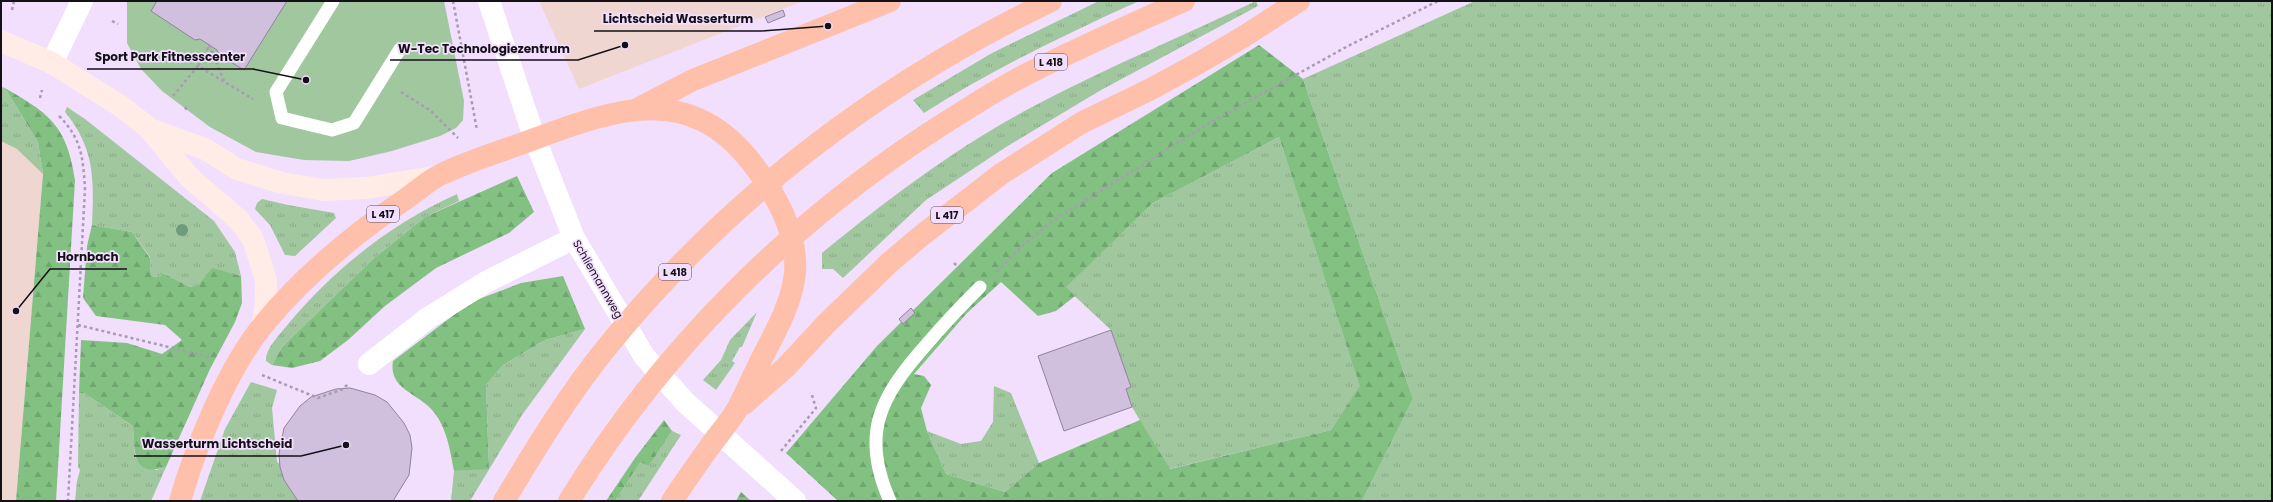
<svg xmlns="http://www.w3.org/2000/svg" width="2273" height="502" font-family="Poppins,sans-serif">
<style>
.commercial{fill:#f0d6d1}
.grass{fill:url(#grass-tufts)}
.forest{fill:url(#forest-firs);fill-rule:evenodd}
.garden{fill:#a0c79e}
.building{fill:#d0c0dd;stroke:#91829d}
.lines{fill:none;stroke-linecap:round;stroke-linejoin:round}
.path{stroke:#a99bb2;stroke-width:2.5;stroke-dasharray:3 3;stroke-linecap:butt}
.lane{stroke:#fff;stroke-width:13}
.street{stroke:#fff;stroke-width:22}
.secondary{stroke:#ffece6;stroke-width:22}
.highway{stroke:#ffc0ab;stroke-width:22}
.tree{fill:#6e9b7a}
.labels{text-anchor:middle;stroke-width:3.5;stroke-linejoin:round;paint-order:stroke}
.shield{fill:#f1dffd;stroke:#574d5d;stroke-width:1}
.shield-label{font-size:10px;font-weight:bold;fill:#150f18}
.street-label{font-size:11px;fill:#150f18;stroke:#f1dffd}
.leader{fill:none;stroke:#150f18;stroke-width:1.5}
.callout-dot{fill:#150f18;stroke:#f1dffd;stroke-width:1.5}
.callout-label{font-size:12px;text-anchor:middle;font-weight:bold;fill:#150f18;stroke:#f1dffd;stroke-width:3.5;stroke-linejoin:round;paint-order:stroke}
</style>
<defs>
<pattern id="grass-tufts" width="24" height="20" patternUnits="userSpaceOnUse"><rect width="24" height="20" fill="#a0c79e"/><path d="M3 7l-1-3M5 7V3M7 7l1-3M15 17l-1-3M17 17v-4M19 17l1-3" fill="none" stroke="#89aa87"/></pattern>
<pattern id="forest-firs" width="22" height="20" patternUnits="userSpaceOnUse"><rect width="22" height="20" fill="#82c181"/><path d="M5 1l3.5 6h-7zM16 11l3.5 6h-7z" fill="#6fa56f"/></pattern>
</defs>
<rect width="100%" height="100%" fill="#f1dffd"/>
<path class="commercial" d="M 539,1 L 803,1 L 579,89 Z
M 1,87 L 5,88 L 43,174 L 16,501 L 1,501 Z"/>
<path class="grass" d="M 1099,1 L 1139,1 C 1064,35 993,69 924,113 L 913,100 L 992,53 Z
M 1256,1 L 1258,6 L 1101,90 L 1006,147 L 926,200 L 843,278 L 833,269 L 822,269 L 822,253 C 889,198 959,145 1036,105 C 1108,67 1183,36 1256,1 Z
M 1475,1 L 2272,1 L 2272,501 L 1362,501 L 1413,399 L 1303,79 Z
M 1,87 L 5,88 L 38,142 L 43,174 L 17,149 L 1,141 Z
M 67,107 L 85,119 L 214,221 L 235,252 L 241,276 L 212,269 L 199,284 L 190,287 L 163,273 L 159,277 L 151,276 L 150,257 L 132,232 L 92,225 C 94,179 95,149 65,112 Z
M 1279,137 L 1361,386 L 1331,430 L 1169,469 L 1132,407 L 1126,389 L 1131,387 L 1111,330 L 1065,287 L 1153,203 Z
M 457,194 L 459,201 L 425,217 L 373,259 L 282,347 L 272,365 L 266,361 C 265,349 281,333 289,323 C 336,268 390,224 457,194 Z
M 262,199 L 288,205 L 334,213 L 336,218 L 295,256 L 285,255 L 270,225 L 255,209 L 257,203 Z
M 757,312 L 742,347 L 740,347 L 732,361 L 735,363 L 716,390 L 703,380 L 721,360 L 730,340 Z
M 585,329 L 522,415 L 470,501 L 451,501 L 454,471 L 489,468 L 486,385 L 503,365 L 545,340 Z
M 251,382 L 277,390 L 272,408 L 277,462 L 301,476 L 361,501 L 200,501 L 225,429 Z
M 994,386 L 1011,393 L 1039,463 L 1005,492 L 946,474 L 927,431 L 961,444 L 981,441 L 993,422 Z
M 79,393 L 84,393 L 133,426 L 135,457 L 156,470 L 166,467 L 151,501 L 75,501 L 77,481 L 80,470 L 78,467 Z
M 672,431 L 681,435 L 638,501 L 615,501 L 640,461 L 649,466 Z"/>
<path class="forest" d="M 1259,45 L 1303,79 L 1413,399 L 1362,501 L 838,501 L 786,453 L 877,346 L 1052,173 ZM 1279,137 L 1360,386 L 1331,430 L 1170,469 L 1140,420 L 1039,463 L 1005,492 L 946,474 L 927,431 L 921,408 L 931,385 L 924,376 L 914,374 L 967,313 L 1001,282 L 1038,316 L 1056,311 L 1075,296 L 1066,287 L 1153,203 Z
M 5,88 C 50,114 67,126 75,180 L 56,501 L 16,501 L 43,174 L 38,142 Z
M 517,176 L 534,212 L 509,233 L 436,268 L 385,306 L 348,340 L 320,361 L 292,368 L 272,365 L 282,347 L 373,259 L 425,217 Z
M 92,225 L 132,232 L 150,258 L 151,276 L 159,277 L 163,273 L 190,287 L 199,284 L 212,268 L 241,276 L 242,303 L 235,322 L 210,369 L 166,467 C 131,478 135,450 133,426 L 84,393 L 79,393 L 81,340 L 127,343 L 162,354 L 182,340 L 165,325 L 96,316 L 83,298 L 87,246 Z
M 563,276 L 585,329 L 545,340 L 503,365 L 486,385 L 489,469 L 454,471 C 450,450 447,428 433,411 C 418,393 388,389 393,361 L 471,302 L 521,283 Z
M 664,420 L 672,431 L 649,466 L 640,462 L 615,501 L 606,501 L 635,458 Z
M 741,492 L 751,501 L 736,501 Z"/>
<path class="garden" d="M 127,1 L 444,1 L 464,101 L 463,120 L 456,128 L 440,136 L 392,151 L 349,161 L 304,160 L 256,152 L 210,127 L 162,91 L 141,69 L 127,43 Z"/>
<path class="building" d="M 157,1 L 287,1 L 244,70 L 219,55 L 217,50 L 200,39 L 195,40 L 151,11 Z
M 783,10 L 785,16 L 768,23 L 765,17 Z
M 911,308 L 915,313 L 903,324 L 899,319 Z
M 1111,330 L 1131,387 L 1126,389 L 1132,407 L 1064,431 L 1038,356 Z
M 350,388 L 375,395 L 387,402 L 404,423 L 410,435 L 412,448 L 409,475 L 393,501 L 298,501 L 284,480 L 280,467 L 279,454 L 284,428 L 300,406 L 311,397 L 336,389 Z"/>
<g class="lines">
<path class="path" d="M 453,1 L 477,130
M 12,10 L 14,1
M 112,21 L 118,24
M 209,45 L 224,81
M 198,66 L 209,46
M 401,92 L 431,111 L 458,138
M 173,96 L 198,66 L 253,99
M 40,98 L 42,90
M 185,107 L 188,112
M 59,116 C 82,139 83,158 85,189 L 68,501
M 954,263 L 962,270
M 997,272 L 1020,248 L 1051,222 L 1211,122 L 1348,46 L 1438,1
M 78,325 L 210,357
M 262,375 L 318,398 L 343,389 L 349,383
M 781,451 L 816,408 L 811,392"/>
<path class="lane" d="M 333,1 L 276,92 L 282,118 L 332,130 L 354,123 L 400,49
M 890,501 C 860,434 880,397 926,345 C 943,325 961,306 980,287"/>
<path class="street" d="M 489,1 L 533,134 L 574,238 L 644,356 L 685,402 L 795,501
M 52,63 L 82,1
M 369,364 L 428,318 L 486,282 L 574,238"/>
<path class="secondary" d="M 1,41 L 52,63 L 119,105 L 149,128 L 190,178 L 238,219 L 253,239 L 266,280 L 266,303 L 262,326
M 150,129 L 205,149 L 237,169 L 282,183 L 324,190 L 367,188 L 440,176"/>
<path class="highway" d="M 639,108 L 693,80 L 890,1
M 744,404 L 786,367 L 826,324 L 889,263 L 921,236 L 1001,174 L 1081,123 L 1149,90 L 1197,64 L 1243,37 L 1299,1
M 180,501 C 195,448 228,367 264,324 C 304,275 354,234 407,198 C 417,191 428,181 440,175 C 470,160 506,150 537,138 C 618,108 690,83 752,163 C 776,194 798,232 795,273 C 792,302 777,329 764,354 C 754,373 746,393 736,411 C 728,424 717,436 708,449 C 696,466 684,483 672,501
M 504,501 C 536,448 568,395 607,347 C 727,199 880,83 1051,1
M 569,501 C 663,348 791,221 943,124 C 972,106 1002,86 1033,71 C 1083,46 1134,23 1184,1"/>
</g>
<circle class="tree" cx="182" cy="230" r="6"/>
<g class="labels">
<g class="shield">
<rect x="1035" y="54" width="32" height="16" rx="3"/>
<rect x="367" y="206" width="32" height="16" rx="3"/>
<rect x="931" y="207" width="32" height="16" rx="3"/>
<rect x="659" y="264" width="32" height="16" rx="3"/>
</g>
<g class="shield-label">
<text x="1051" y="66">L 418</text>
<text x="383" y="218">L 417</text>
<text x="947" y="219">L 417</text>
<text x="675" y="276">L 418</text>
</g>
<g class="street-label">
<text transform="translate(598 279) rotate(60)" y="4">Schliemannweg</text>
</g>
</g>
<path class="leader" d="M828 26L761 31H594M625 45L578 60H390M306 80L253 69H87M16 311L50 269H127M346 445L301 456H134"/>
<g class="callout-dot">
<circle cx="828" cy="26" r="4"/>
<circle cx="625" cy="45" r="4"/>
<circle cx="306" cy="80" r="4"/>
<circle cx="16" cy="311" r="4"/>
<circle cx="346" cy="445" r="4"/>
</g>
<g class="callout-label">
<text x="678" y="23">Lichtscheid Wasserturm</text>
<text x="484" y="53">W-Tec Technologiezentrum</text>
<text x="170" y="61">Sport Park Fitnesscenter</text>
<text x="88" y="261">Hornbach</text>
<text x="217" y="448">Wasserturm Lichtscheid</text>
</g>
<rect width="2273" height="502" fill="none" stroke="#150f18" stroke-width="4"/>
</svg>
